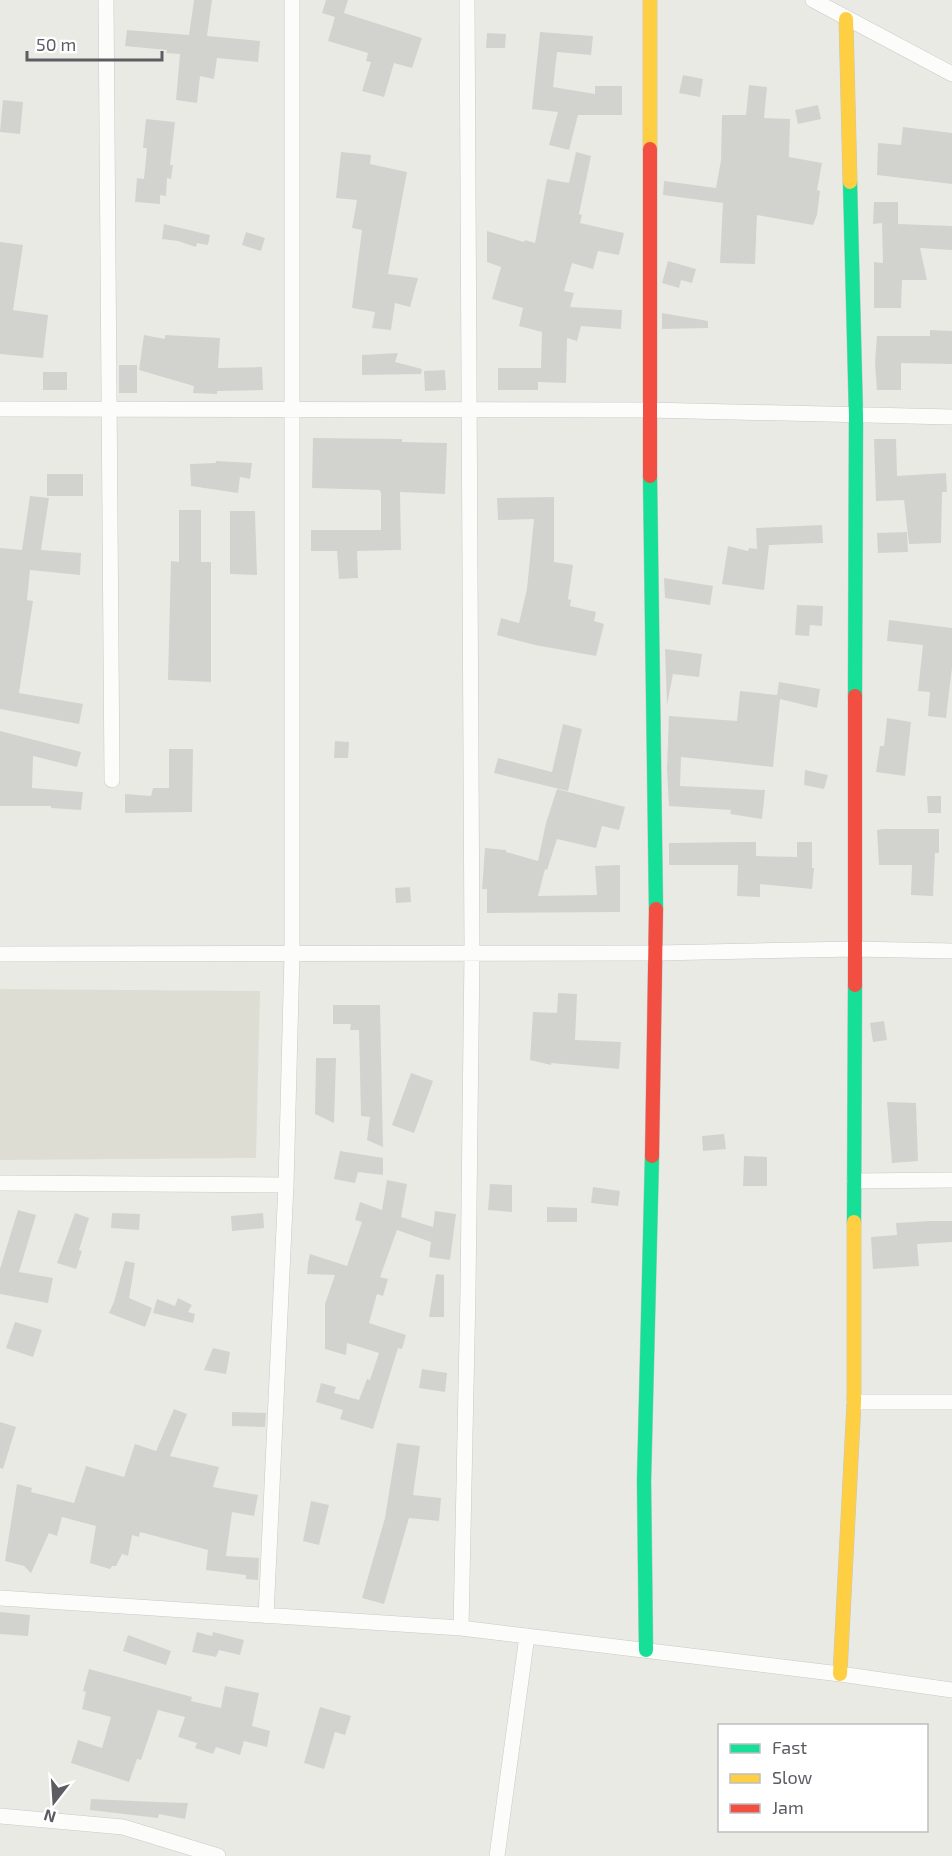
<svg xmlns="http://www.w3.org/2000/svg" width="952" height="1856" font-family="'Exo 2',sans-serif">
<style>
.education{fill:#deddd4}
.building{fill:#d2d2cf}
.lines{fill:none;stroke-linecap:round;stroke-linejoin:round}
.street-casing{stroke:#c8c8c7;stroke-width:16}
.fast-casing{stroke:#c7c7c6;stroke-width:15}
.slow-casing{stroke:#c7c7c6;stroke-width:15}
.jam-casing{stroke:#c7c7c6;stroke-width:15}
.street{stroke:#fcfcfb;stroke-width:15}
.fast{stroke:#16e098;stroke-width:14}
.slow{stroke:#ffcf43;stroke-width:14}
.jam{stroke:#f24e42;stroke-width:14}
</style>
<rect width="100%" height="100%" fill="#eaeae5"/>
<path class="education" d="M 0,989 L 260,991 L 256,1158 L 0,1160 Z"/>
<path class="building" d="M 194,0 L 212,0 L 207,36 L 260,41 L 258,62 L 217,58 L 214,79 L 200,76 L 197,103 L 176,100 L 180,54 L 166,53 L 167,50 L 125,46 L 127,30 L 189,35 Z
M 326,0 L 348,0 L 344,13 L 422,38 L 412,68 L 394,63 L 384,97 L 362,91 L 371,62 L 366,61 L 368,53 L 328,41 L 335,17 L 322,13 Z
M 540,32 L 593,36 L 591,55 L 557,52 L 553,87 L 595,94 L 595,86 L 622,86 L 622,115 L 578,115 L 569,150 L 549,145 L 558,112 L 532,109 Z
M 487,33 L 506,34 L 505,48 L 486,48 Z
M 683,75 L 703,79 L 700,97 L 679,93 Z
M 749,85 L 767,87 L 764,118 L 790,119 L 789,157 L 822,163 L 817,190 L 820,191 L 817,215 L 813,225 L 757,215 L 755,264 L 720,263 L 723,203 L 663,195 L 664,181 L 716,188 L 721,160 L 722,115 L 746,115 Z
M 3,100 L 23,102 L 20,134 L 0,132 Z
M 818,105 L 821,119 L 798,124 L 795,110 Z
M 146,119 L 175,122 L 170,165 L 173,165 L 171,179 L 167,178 L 166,196 L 160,195 L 160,204 L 135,202 L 137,178 L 144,179 L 147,148 L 143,148 Z
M 903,127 L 952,133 L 952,184 L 877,175 L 878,143 L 901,145 Z
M 341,152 L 371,155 L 370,164 L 407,172 L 388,274 L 418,278 L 410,307 L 395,303 L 391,330 L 372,328 L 375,312 L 352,308 L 362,230 L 352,228 L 357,200 L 336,198 Z
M 576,152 L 591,156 L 579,214 L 582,215 L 580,223 L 624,233 L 619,255 L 598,251 L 593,269 L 572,263 L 564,291 L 574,293 L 570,307 L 622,310 L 621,329 L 581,326 L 577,341 L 567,338 L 566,383 L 538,382 L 538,390 L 498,390 L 498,368 L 541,368 L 542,332 L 519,326 L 523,308 L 492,299 L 501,267 L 487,262 L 487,231 L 524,242 L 525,240 L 535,243 L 547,179 L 569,183 Z
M 874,202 L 898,202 L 898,224 L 952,226 L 952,250 L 920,248 L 927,280 L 902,280 L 901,308 L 874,308 L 874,262 L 883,263 L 882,223 L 873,224 Z
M 164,224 L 210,235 L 208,245 L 197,243 L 196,247 L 178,241 L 162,239 Z
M 246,232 L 265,238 L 261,251 L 242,245 Z
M 0,242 L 23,245 L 13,310 L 48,315 L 43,358 L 0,354 Z
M 668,261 L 696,269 L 692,283 L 681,280 L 679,288 L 662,283 Z
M 662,313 L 708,321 L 708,328 L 662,329 Z
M 930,330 L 952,331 L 952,364 L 901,363 L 901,390 L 877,390 L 875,363 L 877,336 L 930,336 Z
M 144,335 L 165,339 L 165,335 L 220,338 L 218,368 L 262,367 L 263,390 L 217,391 L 217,394 L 193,393 L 194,386 L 139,370 Z
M 398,353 L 395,362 L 422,369 L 421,374 L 362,375 L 362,355 Z
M 119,365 L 137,365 L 137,393 L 119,393 Z
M 445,370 L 446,390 L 425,391 L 424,371 Z
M 43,372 L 67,372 L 67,390 L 43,390 Z
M 313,438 L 402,439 L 402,442 L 447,443 L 445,494 L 400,492 L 401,550 L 357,551 L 358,578 L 339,579 L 337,551 L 311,551 L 311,530 L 381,530 L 381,492 L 379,490 L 312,488 Z
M 874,439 L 896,439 L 897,476 L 946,473 L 947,492 L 942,492 L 941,543 L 909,544 L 904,500 L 876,501 Z
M 216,461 L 252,463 L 250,479 L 240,477 L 238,493 L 191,486 L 190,464 L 216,463 Z
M 47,474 L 83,474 L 83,496 L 47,496 Z
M 30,496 L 49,498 L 41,550 L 81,553 L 80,575 L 30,570 L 27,600 L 33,601 L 19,693 L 83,704 L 79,724 L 0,709 L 0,548 L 22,550 Z
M 554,497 L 554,562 L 573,565 L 568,599 L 571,600 L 570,606 L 596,612 L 594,621 L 604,624 L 596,656 L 535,645 L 497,635 L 501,618 L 519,623 L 527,589 L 534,519 L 498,520 L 497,498 Z
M 179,510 L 201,510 L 201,562 L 211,562 L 211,682 L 168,680 L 171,561 L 179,562 Z
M 230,511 L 255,511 L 257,575 L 230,574 Z
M 822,525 L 823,543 L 769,545 L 764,590 L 722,584 L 728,546 L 748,551 L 749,548 L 757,549 L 756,528 Z
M 907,532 L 908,552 L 878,553 L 877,533 Z
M 664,578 L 713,586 L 710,605 L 665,598 Z
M 797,605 L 823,606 L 822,626 L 810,625 L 809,636 L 795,635 Z
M 889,620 L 952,628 L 952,667 L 946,718 L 928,716 L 930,692 L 918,691 L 923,645 L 887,641 Z
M 665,649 L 702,654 L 699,677 L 673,674 L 667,705 Z
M 779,682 L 820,689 L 817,708 L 780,699 L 773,767 L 681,757 L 680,786 L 765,790 L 762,819 L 730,814 L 731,810 L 669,806 L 667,769 L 669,716 L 737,721 L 740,691 L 777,695 Z
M 887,718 L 911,722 L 905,776 L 876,772 L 880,746 L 884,746 Z
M 563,724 L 582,729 L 568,791 L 494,773 L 498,758 L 552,772 Z
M 0,731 L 81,752 L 77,767 L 33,756 L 32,788 L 83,792 L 81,810 L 51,808 L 51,806 L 0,806 Z
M 335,741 L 349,742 L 348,758 L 334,758 Z
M 169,749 L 193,749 L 192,812 L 125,813 L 125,794 L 151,796 L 153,788 L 169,788 Z
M 805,770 L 828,775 L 824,789 L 804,785 Z
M 557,789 L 625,807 L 619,830 L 602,826 L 596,848 L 557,839 L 547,870 L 545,869 L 538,896 L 597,895 L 595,866 L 620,865 L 620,912 L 487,913 L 487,889 L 482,889 L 485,848 L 506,850 L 506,852 L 538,861 L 546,823 Z
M 927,796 L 941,796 L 941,813 L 928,813 Z
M 883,829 L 939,829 L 939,853 L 935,853 L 933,896 L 911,895 L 912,865 L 879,865 L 877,830 Z
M 741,842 L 756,842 L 756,856 L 797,857 L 797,842 L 812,842 L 812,868 L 814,868 L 812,889 L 760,884 L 760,897 L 737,896 L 738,865 L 669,865 L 669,843 Z
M 410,887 L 411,902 L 396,903 L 395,888 Z
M 558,993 L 577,994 L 575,1040 L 621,1042 L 619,1069 L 551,1063 L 551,1065 L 530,1060 L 533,1012 L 557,1013 Z
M 333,1005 L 380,1005 L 383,1147 L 367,1140 L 370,1117 L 361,1116 L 359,1030 L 350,1030 L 351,1024 L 333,1024 Z
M 884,1021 L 887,1040 L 873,1042 L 870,1023 Z
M 316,1058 L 336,1058 L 334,1123 L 315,1114 Z
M 411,1073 L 433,1081 L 414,1133 L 392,1125 Z
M 887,1102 L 916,1103 L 918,1161 L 892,1163 Z
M 724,1134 L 726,1149 L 703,1151 L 702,1136 Z
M 340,1151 L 383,1158 L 383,1175 L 358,1172 L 355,1183 L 334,1179 Z
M 744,1156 L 767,1157 L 767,1186 L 743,1186 Z
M 387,1180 L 407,1184 L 401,1217 L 433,1227 L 435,1211 L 456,1214 L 450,1260 L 429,1257 L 431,1242 L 397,1230 L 380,1277 L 388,1279 L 383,1296 L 377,1294 L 369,1323 L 406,1335 L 402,1349 L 398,1348 L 373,1429 L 340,1419 L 343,1410 L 316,1402 L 321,1383 L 336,1387 L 334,1393 L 359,1400 L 367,1379 L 370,1380 L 379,1353 L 347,1343 L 346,1355 L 325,1349 L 325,1304 L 335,1275 L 307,1274 L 308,1263 L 310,1254 L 347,1266 L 362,1222 L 355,1220 L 360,1202 L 382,1210 Z
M 490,1184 L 512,1185 L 512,1212 L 488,1210 Z
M 593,1187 L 620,1191 L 618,1206 L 591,1203 Z
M 547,1207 L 577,1208 L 577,1222 L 547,1222 Z
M 18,1210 L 36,1215 L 19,1272 L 53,1278 L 48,1303 L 0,1294 L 0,1269 Z
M 75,1213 L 89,1218 L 79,1250 L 82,1251 L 76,1269 L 57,1263 Z
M 112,1213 L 140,1214 L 139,1230 L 111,1228 Z
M 263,1213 L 264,1228 L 232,1231 L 231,1216 Z
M 930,1221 L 952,1221 L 952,1242 L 917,1244 L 919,1266 L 873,1269 L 871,1237 L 897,1235 L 896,1223 Z
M 125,1261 L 135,1263 L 129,1298 L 152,1308 L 145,1327 L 109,1313 L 114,1302 Z
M 436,1274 L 444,1275 L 444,1317 L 429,1317 Z
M 178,1298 L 192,1305 L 188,1312 L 195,1314 L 193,1323 L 153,1313 L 157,1299 L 175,1306 Z
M 15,1322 L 42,1330 L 33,1357 L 6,1348 Z
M 213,1348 L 230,1352 L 226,1374 L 204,1370 Z
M 422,1369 L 447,1373 L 445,1392 L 419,1388 Z
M 174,1409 L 187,1414 L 170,1456 L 219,1467 L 213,1487 L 258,1495 L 254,1516 L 232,1512 L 226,1556 L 259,1558 L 258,1580 L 246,1579 L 246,1575 L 206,1570 L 208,1550 L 140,1532 L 139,1537 L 132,1535 L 128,1556 L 122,1554 L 116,1566 L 112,1566 L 110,1569 L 90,1563 L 96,1526 L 62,1517 L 57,1536 L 49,1533 L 31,1573 L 24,1566 L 5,1561 L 17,1484 L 32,1488 L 31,1492 L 74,1503 L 86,1466 L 124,1477 L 135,1444 L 156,1451 Z
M 232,1412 L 266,1413 L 265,1427 L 232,1426 Z
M 0,1422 L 16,1427 L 3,1469 L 0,1468 Z
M 397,1443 L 420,1446 L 413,1495 L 441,1498 L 439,1521 L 409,1518 L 384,1604 L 362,1598 L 385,1518 Z
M 311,1501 L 329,1505 L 319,1545 L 303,1541 Z
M 0,1612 L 30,1615 L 28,1636 L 0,1634 Z
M 197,1632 L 212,1636 L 213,1632 L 244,1640 L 240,1655 L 219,1650 L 216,1657 L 192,1652 Z
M 128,1635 L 171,1651 L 166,1665 L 123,1651 Z
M 89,1669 L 192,1697 L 191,1701 L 221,1708 L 225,1686 L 259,1693 L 252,1726 L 270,1731 L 267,1747 L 244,1741 L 240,1755 L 216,1747 L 213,1754 L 195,1748 L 197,1743 L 178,1737 L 185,1717 L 158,1710 L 141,1760 L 137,1759 L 129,1782 L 71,1763 L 78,1740 L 102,1748 L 111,1717 L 82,1709 L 86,1692 L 83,1691 Z
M 320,1707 L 351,1716 L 345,1735 L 335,1732 L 324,1769 L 304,1763 Z
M 91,1799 L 157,1802 L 188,1803 L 185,1819 L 159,1814 L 158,1818 L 90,1810 Z"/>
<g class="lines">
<g class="street-casing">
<path id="street" d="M 106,0 L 112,780
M 813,0 L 952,74
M 0,409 L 649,410 L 952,417
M 0,954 L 657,953 L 854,949 L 952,951
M 854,1181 L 952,1180
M 0,1183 L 286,1185
M 854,1402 L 952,1402
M 0,1598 L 461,1628 L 840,1674 L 952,1690
M 266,1616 L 286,1185 L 292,954 L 292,0
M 461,1628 L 468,1290 L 472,952 L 467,0
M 0,1816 L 123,1827 L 218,1856
M 497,1856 L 527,1636"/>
</g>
<g class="fast-casing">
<path id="fast" d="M 850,182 L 856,416 L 855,696
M 650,476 L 656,909
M 854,1222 L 855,985
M 646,1650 L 644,1481 L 652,1156"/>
</g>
<g class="slow-casing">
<path id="slow" d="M 846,19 L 850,182
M 650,149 L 650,0
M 840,1674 L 854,1402 L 854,1222"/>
</g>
<g class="jam-casing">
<path id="jam" d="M 650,149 L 650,476
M 855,985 L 855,696
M 652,1156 L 656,909"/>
</g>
<use href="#street" class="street"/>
<use href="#fast" class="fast"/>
<use href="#slow" class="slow"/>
<use href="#jam" class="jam"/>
</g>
<rect x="718" y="1724" width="210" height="108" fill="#ffffff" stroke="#bdbec1" stroke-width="1.5"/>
<rect x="730" y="1744" width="30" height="9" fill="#16e098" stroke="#bdbec1" stroke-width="1.5"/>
<text x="772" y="1754" font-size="18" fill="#5b5d63">Fast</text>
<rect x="730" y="1774" width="30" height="9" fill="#ffcf43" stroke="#bdbec1" stroke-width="1.5"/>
<text x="772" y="1784" font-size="18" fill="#5b5d63">Slow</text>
<rect x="730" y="1804" width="30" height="9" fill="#f24e42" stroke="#bdbec1" stroke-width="1.5"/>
<text x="772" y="1814" font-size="18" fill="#5b5d63">Jam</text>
<g transform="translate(54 1802) rotate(197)" stroke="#ffffff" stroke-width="4.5" paint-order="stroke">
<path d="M0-4.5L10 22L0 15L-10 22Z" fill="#5b5d63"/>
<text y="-9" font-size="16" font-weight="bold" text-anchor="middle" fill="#5b5d63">N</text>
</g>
<path d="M27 51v9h135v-9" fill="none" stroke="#5b5d63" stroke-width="3"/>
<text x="36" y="51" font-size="18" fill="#5b5d63" stroke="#ffffff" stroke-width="4.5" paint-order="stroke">50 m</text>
</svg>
